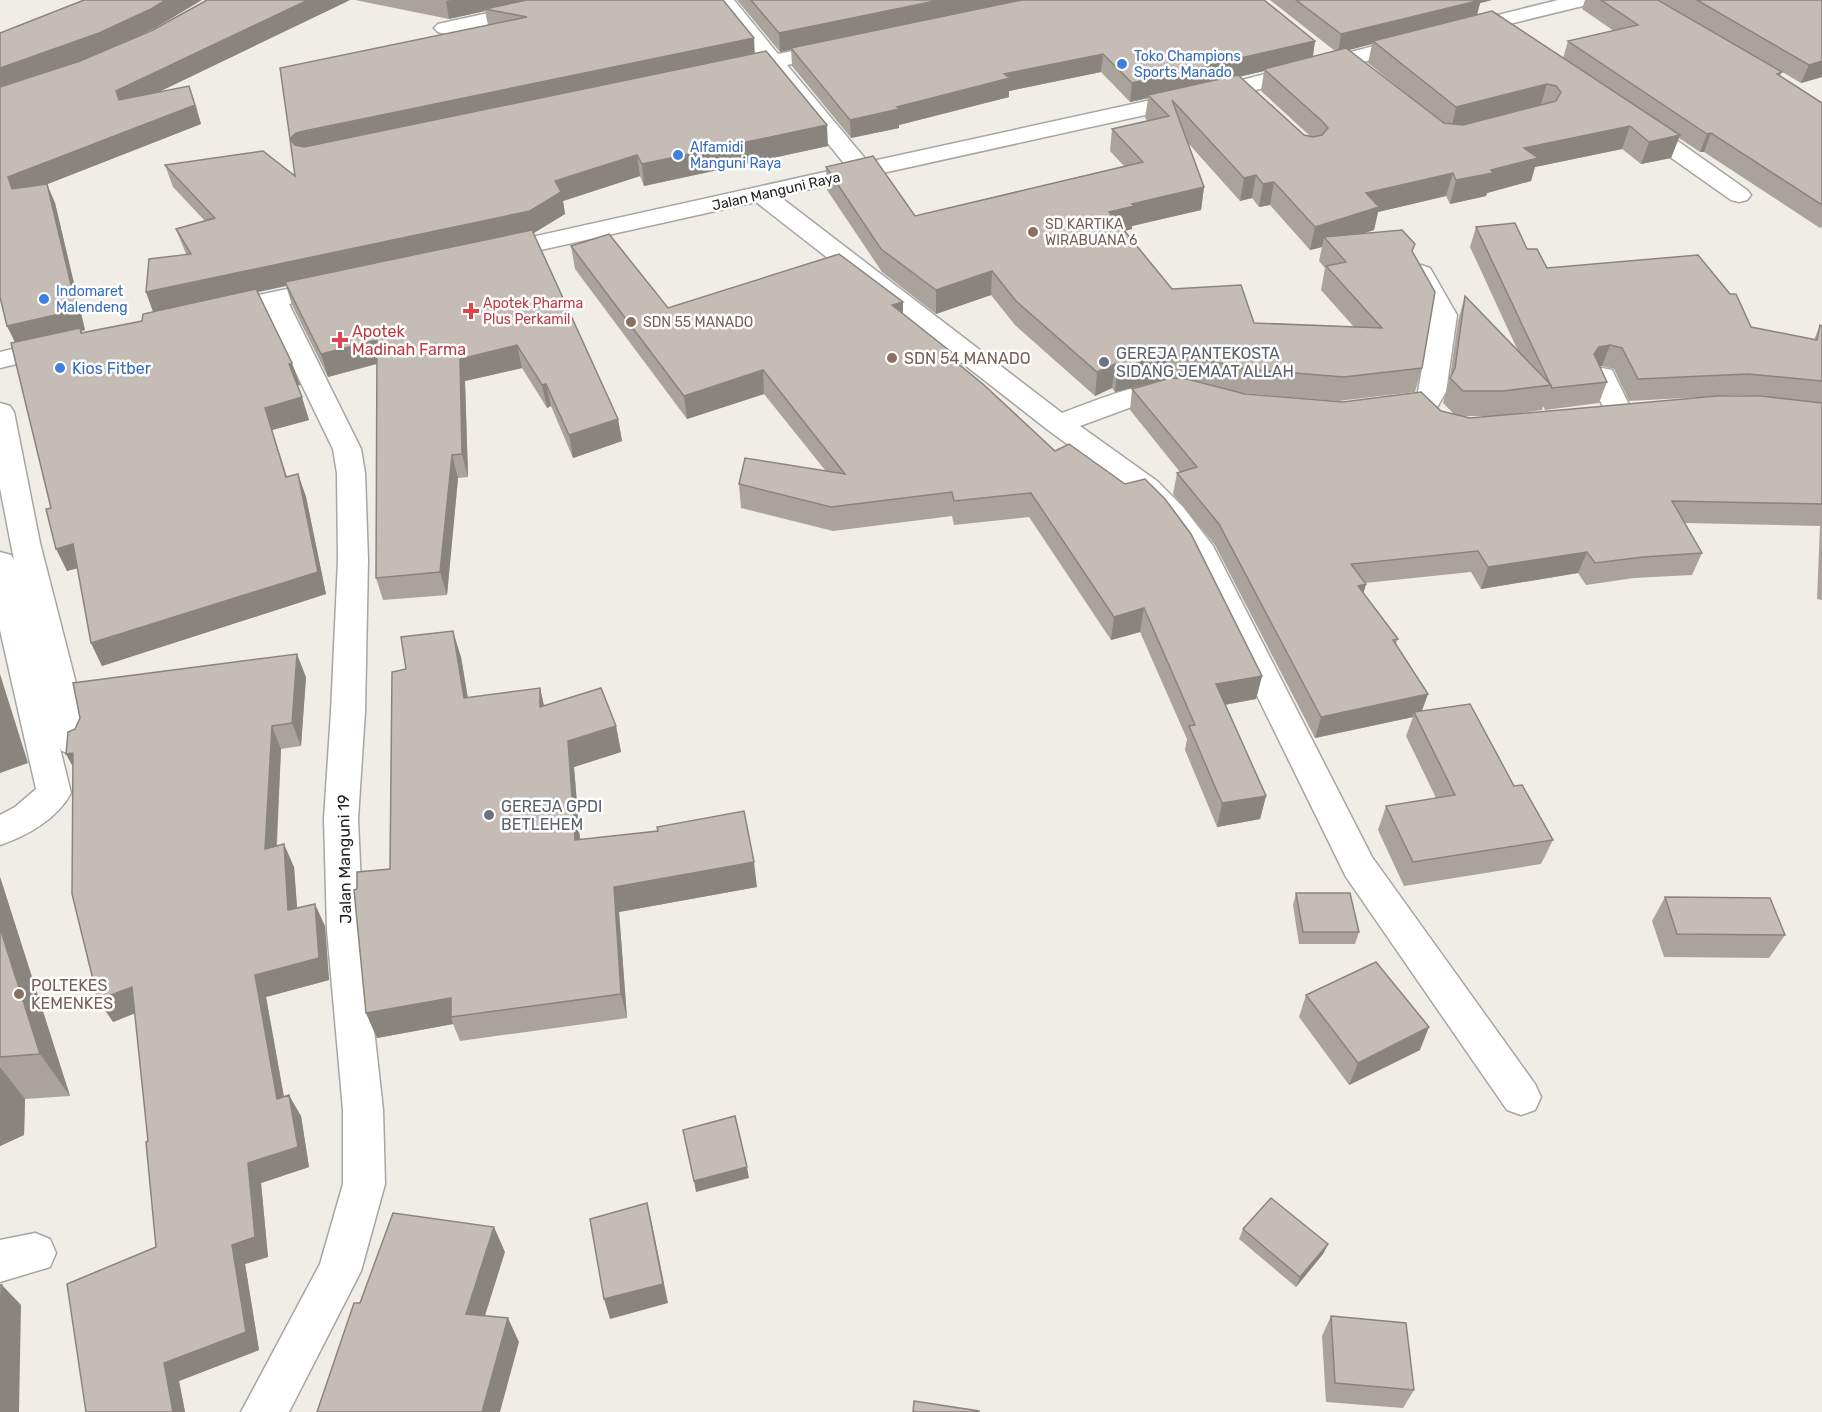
<svg xmlns="http://www.w3.org/2000/svg" width="1822" height="1412" font-family="Rubik,sans-serif">
<style>
.lines{fill:none;stroke-linecap:round;stroke-linejoin:round}
.minor-casing{stroke:#a6a6a6;stroke-width:3}
.minor{fill:#fff;fill-rule:evenodd}
.wall{fill:#a9a39c;fill-rule:evenodd}
.shaded-wall{fill:#8a847f}
.building{fill:#c5bdb5;stroke:#8a847f;stroke-width:1.5}
.shop-dot{fill:#3f7fe0;stroke:#fff;stroke-width:2}
.education-dot{fill:#8d6e63;stroke:#fff;stroke-width:2}
.health-dot{fill:#e0444e;stroke:#fff;stroke-width:2}
.worship-dot{fill:#6b7280;stroke:#fff;stroke-width:2}
.labels{text-anchor:middle;stroke-width:5;stroke-linejoin:round;paint-order:stroke}
.far-shop-label{font-size:14px;fill:#366cbe;stroke:#fff;text-anchor:start}
.far-street-label{font-size:14px;fill:#1f1f1f;stroke:#fff}
.far-education-label{font-size:14px;fill:#785e54;stroke:#fff;text-anchor:start}
.far-health-label{font-size:14px;fill:#be3a42;stroke:#fff;text-anchor:start}
.health-label{font-size:16px;fill:#be3a42;stroke:#fff;text-anchor:start}
.worship-label{font-size:16px;fill:#5b616d;stroke:#fff;text-anchor:start}
.education-label{font-size:16px;fill:#785e54;stroke:#fff;text-anchor:start}
.shop-label{font-size:16px;fill:#366cbe;stroke:#fff;text-anchor:start}
.street-label{font-size:16px;fill:#1f1f1f;stroke:#fff}
</style>
<rect width="100%" height="100%" fill="#f0ede6"/>
<g class="lines">
<g class="minor-casing">
<path id="minor" d="M 547,0 L 586,0 L 583,4 L 576,6 L 445,34 L 438,32 L 434,28 L 438,24 Z
M 713,0 L 734,0 L 778,54 L 836,42 L 844,43 L 847,48 L 844,53 L 787,65 L 868,162 L 1238,81 L 1413,36 L 1421,37 L 1424,42 L 1421,47 L 1240,94 L 779,196 L 1062,413 C 1092,402 1155,375 1186,383 L 1190,389 L 1186,395 L 1137,405 L 1080,426 L 1157,481 L 1183,507 L 1213,546 L 1372,857 L 1535,1084 L 1541,1097 L 1535,1110 L 1521,1115 L 1507,1110 L 1346,877 L 1189,557 L 1163,521 L 1137,495 L 1048,430 L 756,202 L 496,260 L 487,257 L 483,252 L 487,247 L 847,167 L 768,69 L 731,77 L 723,75 L 720,70 L 723,65 L 759,58 Z
M 1558,0 L 1594,0 L 1591,4 L 1460,36 L 1453,34 L 1449,30 L 1453,26 Z
M 1637,116 L 1645,118 L 1747,190 L 1751,195 L 1747,200 L 1739,202 L 1731,200 L 1629,128 L 1626,123 L 1629,118 Z
M 1421,265 L 1430,268 L 1457,315 L 1446,392 L 1436,409 L 1426,412 L 1416,409 L 1412,403 L 1418,392 L 1431,315 L 1408,273 L 1412,268 Z
M 334,279 L 343,282 L 347,287 L 343,292 L 289,304 L 361,449 L 365,473 L 368,560 L 365,712 L 358,819 L 363,930 L 383,1110 L 385,1184 L 361,1271 L 289,1412 L 241,1412 L 320,1264 L 343,1184 L 343,1110 L 327,930 L 324,819 L 331,712 L 338,560 L 337,473 L 333,449 L 265,309 L 220,319 L 211,317 L 207,311 L 211,305 Z
M 58,338 L 67,340 L 71,346 L 67,352 L 0,368 L 0,352 Z
M 1602,368 L 1612,370 L 1633,413 L 1629,419 L 1619,422 L 1609,419 L 1588,376 L 1592,370 Z
M 0,403 L 10,406 L 14,412 L 40,543 L 91,742 L 86,751 L 74,755 L 62,751 L 60,748 L 71,793 C 57,819 27,836 0,845 L 0,815 L 15,807 L 36,789 L 0,630 L 0,552 L 11,555 L 14,560 L 0,488 Z
M 35,1233 L 50,1239 L 56,1253 L 50,1267 L 0,1282 L 0,1240 Z"/>
</g>
<use href="#minor" class="minor"/>
</g>
<path class="wall" d="M 350,0 L 159,92 L 196,105 L 201,124 L 45,185 L 55,203 L 85,330 L 81,331 L 83,333 L 142,321 L 153,312 L 146,292 L 186,254 L 176,229 L 205,221 L 173,187 L 165,165 L 295,176 L 488,25 L 485,11 L 449,19 L 355,0 L 723,0 L 755,53 L 828,146 L 644,186 L 640,176 L 563,201 L 565,214 L 533,233 L 618,419 L 622,441 L 573,458 L 551,406 L 547,408 L 522,368 L 465,381 L 468,477 L 458,478 L 447,595 L 383,600 L 376,578 L 377,364 L 328,377 L 292,305 L 286,286 L 258,292 L 300,385 L 297,385 L 309,420 L 272,430 L 287,477 L 298,474 L 306,497 L 326,594 L 102,666 L 91,643 L 78,568 L 67,571 L 51,508 L 15,342 L 7,326 L 0,33 L 157,27 L 127,41 Z
M 737,0 L 1264,0 L 1315,41 L 1313,57 L 1335,51 L 1270,0 L 1492,0 L 1480,3 L 1477,15 L 1563,58 L 1568,41 L 1614,31 L 1582,9 L 1585,0 L 1658,0 L 1782,72 L 1780,76 L 1822,103 L 1822,227 L 1820,228 L 1704,152 L 1700,152 L 1679,138 L 1671,158 L 1641,164 L 1622,149 L 1535,167 L 1531,181 L 1487,193 L 1486,196 L 1450,204 L 1446,196 L 1378,212 L 1374,230 L 1362,234 L 1413,253 L 1422,368 L 1415,392 L 1338,401 L 1241,393 L 1245,394 L 1441,411 L 1454,414 L 1443,403 L 1450,377 L 1458,321 L 1465,296 L 1518,351 L 1470,247 L 1476,227 L 1527,249 L 1547,268 L 1751,327 L 1814,340 L 1820,325 L 1822,326 L 1822,600 L 1817,599 L 1820,526 L 1685,523 L 1702,553 L 1692,575 L 1634,578 L 1586,585 L 1578,573 L 1481,589 L 1471,572 L 1365,583 L 1366,584 L 1363,593 L 1398,639 L 1396,644 L 1428,694 L 1422,711 L 1514,786 L 1553,840 L 1541,864 L 1404,886 L 1378,830 L 1386,806 L 1436,798 L 1406,736 L 1413,717 L 1315,738 L 1215,545 L 1173,494 L 1177,473 L 1180,472 L 1130,410 L 1132,389 L 1168,379 L 1115,392 L 1112,388 L 1095,396 L 1015,325 L 991,295 L 936,314 L 882,272 L 827,190 L 826,167 L 915,216 L 1124,166 L 1110,151 L 1112,129 L 1148,121 L 1145,118 L 1148,98 L 1130,102 L 1101,72 L 1009,91 L 1009,97 L 899,125 L 899,128 L 851,138 L 792,66 L 791,49 L 780,52 ZM 1372,44 L 1368,63 L 1429,112 L 1348,50 ZM 1264,71 L 1261,91 L 1310,136 L 1304,135 L 1239,77 ZM 1188,143 L 1240,201 L 1252,198 L 1259,207 L 1270,205 L 1310,250 L 1322,247 L 1319,261 L 1325,268 L 1321,290 L 1354,327 L 1254,323 L 1172,289 L 1125,231 L 1132,229 L 1132,226 L 1201,210 L 1204,187 ZM 1600,366 L 1602,366 L 1614,369 L 1629,401 L 1739,395 L 1750,396 L 1497,416 L 1542,410 L 1543,406 L 1545,410 L 1599,403 L 1607,382 ZM 1461,416 L 1494,416 L 1470,418 Z
M 1659,0 L 1822,0 L 1822,77 L 1801,83 Z
M 571,246 L 668,308 L 903,302 L 903,314 L 955,361 L 1262,676 L 1256,699 L 1225,705 L 1266,796 L 1260,819 L 1217,827 L 1185,750 L 1187,739 L 1140,632 L 1111,640 L 1029,517 L 954,525 L 952,516 L 833,531 L 741,508 L 739,484 L 825,470 L 764,394 L 687,419 L 575,269 Z
M 461,657 L 468,698 L 540,688 L 544,706 L 616,726 L 621,752 L 574,767 L 580,840 L 757,887 L 619,912 L 627,1018 L 460,1041 L 453,1024 L 377,1038 L 366,1013 L 357,889 L 390,869 L 406,669 Z
M 306,677 L 301,746 L 281,749 L 277,846 L 294,867 L 297,908 L 325,926 L 329,980 L 266,997 L 284,1097 L 301,1116 L 309,1167 L 261,1183 L 268,1257 L 245,1264 L 259,1350 L 179,1381 L 185,1412 L 86,1412 L 156,1247 L 148,1141 L 135,1013 L 113,1022 L 73,767 L 66,754 Z
M 0,877 L 70,1096 L 25,1099 L 24,1135 L 0,1146 Z
M 1296,893 L 1359,932 L 1355,944 L 1299,944 L 1293,905 Z
M 1665,897 L 1785,935 L 1769,958 L 1664,957 L 1652,921 Z
M 1306,995 L 1420,1050 L 1349,1085 L 1299,1017 Z
M 1243,1229 L 1328,1244 L 1323,1254 L 1296,1287 L 1239,1239 Z
M 1331,1316 L 1414,1390 L 1403,1408 L 1326,1402 L 1322,1336 Z"/>
<path class="shaded-wall" d="M 166,0 L 202,0 L 157,27 L 106,51 L 0,90 L 0,68 Z
M 308,0 L 350,0 L 123,109 L 116,91 Z
M 451,0 L 537,0 L 485,9 L 485,11 L 449,19 L 446,1 Z
M 940,0 L 1026,0 L 780,52 L 779,33 Z
M 1464,0 L 1492,0 L 1480,3 L 1476,18 L 1373,41 L 1372,44 L 1338,53 L 1341,34 Z
M 754,38 L 755,57 L 301,152 L 290,139 L 296,133 Z
M 1315,41 L 1312,60 L 1264,69 L 1264,71 L 1150,97 L 1148,95 L 1148,98 L 1130,102 L 1132,83 Z
M 1103,54 L 1101,72 L 1009,91 L 1009,97 L 899,125 L 899,128 L 851,138 L 850,120 L 897,107 L 1004,74 Z
M 1822,61 L 1822,77 L 1801,83 L 1809,65 Z
M 1547,84 L 1540,107 L 1451,130 L 1456,107 Z
M 189,86 L 201,124 L 17,196 L 12,189 L 8,177 Z
M 827,125 L 828,146 L 644,186 L 642,164 Z
M 1630,126 L 1622,149 L 1535,167 L 1531,181 L 1487,193 L 1486,196 L 1450,204 L 1456,180 L 1524,148 Z
M 1711,133 L 1704,152 L 1700,152 L 1707,134 Z
M 1680,135 L 1671,158 L 1641,164 L 1649,142 Z
M 637,155 L 640,176 L 563,201 L 565,214 L 534,233 L 285,282 L 286,286 L 154,314 L 146,292 L 555,181 Z
M 1453,173 L 1446,196 L 1378,212 L 1374,230 L 1330,244 L 1324,237 L 1322,247 L 1310,250 L 1315,227 L 1366,193 Z
M 1256,175 L 1252,198 L 1240,201 L 1244,178 Z
M 1274,182 L 1270,205 L 1259,207 L 1263,184 Z
M 47,184 L 55,203 L 85,330 L 81,331 L 90,350 L 91,356 L 17,346 L 7,326 Z
M 1204,187 L 1201,210 L 1132,226 L 1132,229 L 1107,235 L 1109,212 L 1132,204 Z
M 992,271 L 991,295 L 936,314 L 936,290 Z
M 903,302 L 903,325 L 892,305 Z
M 377,340 L 383,362 L 328,377 L 321,354 Z
M 517,345 L 522,368 L 465,381 L 468,477 L 462,454 L 460,359 Z
M 1610,345 L 1602,366 L 1592,368 L 1594,354 L 1599,347 Z
M 955,355 L 955,378 L 950,357 Z
M 1170,355 L 1167,379 L 1115,392 L 1117,368 Z
M 292,363 L 300,385 L 296,386 L 289,364 Z
M 1115,364 L 1112,388 L 1095,396 L 1097,372 Z
M 763,370 L 764,394 L 687,419 L 684,396 Z
M 546,384 L 551,406 L 547,408 L 542,385 Z
M 302,397 L 309,420 L 272,430 L 294,499 L 265,408 Z
M 618,419 L 622,441 L 573,458 L 569,435 Z
M 452,455 L 458,478 L 447,595 L 440,572 Z
M 298,474 L 306,497 L 326,594 L 102,666 L 91,643 Z
M 73,544 L 85,566 L 67,571 L 56,549 Z
M 1587,552 L 1578,573 L 1481,589 L 1488,567 Z
M 1366,584 L 1360,606 L 1358,586 Z
M 1144,608 L 1140,632 L 1111,640 L 1114,617 Z
M 453,631 L 461,657 L 472,724 L 464,698 Z
M 297,654 L 306,677 L 301,746 L 292,723 Z
M 0,674 L 28,763 L 0,773 Z
M 1262,676 L 1256,699 L 1211,707 L 1216,684 Z
M 540,688 L 546,715 L 540,707 Z
M 1428,694 L 1420,715 L 1414,712 L 1413,717 L 1315,738 L 1321,717 Z
M 272,726 L 281,749 L 275,871 L 265,849 Z
M 616,726 L 621,752 L 574,767 L 582,866 L 575,840 L 568,741 Z
M 73,753 L 79,777 L 66,754 Z
M 1266,796 L 1260,819 L 1217,827 L 1222,803 Z
M 284,844 L 294,867 L 299,933 L 288,910 Z
M 754,862 L 757,887 L 619,912 L 627,1018 L 621,994 L 614,887 Z
M 0,877 L 70,1096 L 40,1054 L 0,928 Z
M 315,904 L 325,926 L 329,980 L 266,997 L 288,1120 L 277,1099 L 255,975 Z
M 132,987 L 146,1009 L 113,1022 L 98,1000 Z
M 451,998 L 451,1017 L 453,1024 L 377,1038 L 366,1013 Z
M 1429,1027 L 1420,1050 L 1349,1085 L 1358,1063 Z
M 0,1067 L 25,1099 L 24,1135 L 0,1146 Z
M 289,1095 L 301,1116 L 309,1167 L 261,1183 L 268,1257 L 245,1264 L 259,1350 L 179,1381 L 185,1412 L 173,1412 L 164,1363 L 232,1245 L 248,1163 Z
M 747,1167 L 749,1178 L 696,1192 L 694,1181 Z
M 647,1203 L 652,1224 L 668,1303 L 610,1319 L 604,1299 Z
M 494,1227 L 505,1252 L 478,1338 L 466,1314 Z
M 1328,1244 L 1323,1254 L 1296,1287 L 1300,1277 Z
M 2,1285 L 21,1305 L 19,1412 L 0,1412 L 0,1346 Z
M 508,1318 L 519,1342 L 500,1412 L 482,1412 Z"/>
<path class="building" d="M 84,0 L 166,0 L 151,9 L 99,33 L 0,68 L 0,33 Z
M 207,0 L 308,0 L 116,91 L 119,100 L 189,86 L 195,105 L 8,177 L 12,189 L 47,184 L 77,310 L 7,326 L 0,297 L 0,87 L 80,61 L 153,30 Z
M 527,0 L 723,0 L 754,38 L 304,131 L 296,133 L 290,139 L 280,68 L 527,17 L 485,9 Z
M 751,0 L 940,0 L 779,33 Z
M 1022,0 L 1264,0 L 1315,41 L 1132,83 L 1103,54 L 1004,74 L 1010,78 L 897,107 L 899,109 L 850,120 L 791,48 Z
M 1296,0 L 1481,0 L 1341,34 Z
M 1601,0 L 1658,0 L 1782,72 L 1777,74 L 1822,103 L 1822,205 L 1711,133 L 1707,134 L 1568,41 L 1638,25 Z
M 1697,0 L 1822,0 L 1822,61 L 1809,65 Z
M 1492,11 L 1680,135 L 1649,142 L 1630,126 L 1524,148 L 1538,158 L 1491,170 L 1493,173 L 1456,180 L 1453,173 L 1366,193 L 1379,207 L 1315,227 L 1274,182 L 1263,184 L 1256,175 L 1244,178 L 1172,100 L 1204,187 L 1132,204 L 1134,206 L 1109,212 L 1172,289 L 1241,285 L 1254,323 L 1382,328 L 1326,266 L 1346,262 L 1324,237 L 1402,230 L 1415,244 L 1412,251 L 1435,292 L 1422,368 L 1344,377 L 1246,369 L 1188,356 L 1170,355 L 1117,368 L 1115,364 L 1097,372 L 1016,301 L 992,271 L 936,290 L 881,249 L 826,167 L 873,156 L 915,216 L 1143,162 L 1112,129 L 1169,116 L 1148,95 L 1238,75 L 1304,135 L 1313,137 L 1322,135 L 1328,128 L 1323,122 L 1264,69 L 1346,48 L 1444,123 L 1463,125 L 1556,101 L 1561,92 L 1556,86 L 1547,84 L 1456,107 L 1373,41 Z
M 766,51 L 827,125 L 642,164 L 637,155 L 555,181 L 561,192 L 530,211 L 146,292 L 149,259 L 191,254 L 176,229 L 215,218 L 165,165 L 263,151 L 295,176 L 290,139 L 295,145 L 304,147 Z
M 1515,223 L 1527,249 L 1537,249 L 1547,268 L 1698,255 L 1730,294 L 1736,294 L 1751,327 L 1817,340 L 1820,325 L 1822,326 L 1822,381 L 1748,374 L 1638,379 L 1622,348 L 1610,345 L 1599,347 L 1594,354 L 1607,382 L 1552,388 L 1476,227 Z
M 532,230 L 618,419 L 569,435 L 546,384 L 542,385 L 517,345 L 460,359 L 462,454 L 452,455 L 440,572 L 376,578 L 377,340 L 321,354 L 285,282 Z
M 609,234 L 668,308 L 839,254 L 903,302 L 892,305 L 955,355 L 950,357 L 984,385 L 1055,451 L 1069,444 L 1125,484 L 1145,479 L 1165,499 L 1191,534 L 1262,676 L 1216,684 L 1266,796 L 1222,803 L 1189,726 L 1195,725 L 1144,608 L 1114,617 L 1031,493 L 954,501 L 952,492 L 831,507 L 739,484 L 745,458 L 845,474 L 763,370 L 684,396 L 571,246 Z
M 256,289 L 292,363 L 289,364 L 302,397 L 265,408 L 286,477 L 298,474 L 318,572 L 91,643 L 73,544 L 56,549 L 46,509 L 51,508 L 11,343 L 80,328 L 81,333 L 142,321 L 143,314 Z
M 1465,296 L 1551,385 L 1503,391 L 1463,391 L 1450,378 L 1455,368 Z
M 1170,378 L 1187,379 L 1245,394 L 1343,402 L 1421,392 L 1441,411 L 1470,418 L 1717,396 L 1761,396 L 1822,403 L 1822,504 L 1672,501 L 1702,553 L 1643,557 L 1595,563 L 1587,552 L 1488,567 L 1478,551 L 1351,564 L 1366,584 L 1358,586 L 1398,639 L 1393,640 L 1428,694 L 1321,717 L 1219,524 L 1177,473 L 1197,467 L 1132,389 Z
M 453,631 L 464,698 L 540,688 L 540,707 L 601,688 L 616,726 L 568,741 L 575,840 L 658,831 L 657,827 L 744,811 L 754,862 L 614,887 L 621,994 L 451,1017 L 451,998 L 366,1013 L 354,890 L 357,889 L 357,872 L 390,869 L 392,672 L 406,669 L 401,637 Z
M 297,654 L 292,723 L 272,726 L 265,849 L 284,844 L 288,910 L 315,904 L 319,958 L 255,975 L 277,1099 L 289,1095 L 298,1147 L 248,1163 L 255,1237 L 232,1245 L 246,1332 L 164,1363 L 173,1412 L 86,1412 L 67,1284 L 156,1247 L 146,1142 L 148,1141 L 132,987 L 98,1000 L 72,894 L 73,753 L 66,754 L 68,732 L 75,729 L 80,718 L 73,683 Z
M 1470,704 L 1514,786 L 1522,785 L 1553,840 L 1413,862 L 1386,806 L 1455,795 L 1414,712 Z
M 1296,893 L 1350,893 L 1359,932 L 1303,932 Z
M 1665,897 L 1770,898 L 1785,935 L 1677,934 Z
M 0,928 L 40,1054 L 0,1057 Z
M 1376,962 L 1429,1027 L 1358,1063 L 1306,995 Z
M 735,1116 L 747,1167 L 694,1181 L 683,1130 Z
M 1271,1198 L 1328,1244 L 1300,1277 L 1243,1229 Z
M 647,1203 L 663,1284 L 604,1299 L 590,1219 Z
M 393,1213 L 494,1227 L 466,1314 L 508,1318 L 482,1412 L 317,1412 L 354,1303 L 360,1303 Z
M 0,1285 L 2,1285 L 0,1346 Z
M 1331,1316 L 1406,1323 L 1414,1390 L 1335,1383 Z
M 914,1401 L 979,1411 L 979,1412 L 913,1412 Z"/>
<g class="shop-dot">
<circle cx="1122" cy="64" r="6"/>
<circle cx="678" cy="155" r="6"/>
<circle cx="44" cy="299" r="6"/>
<circle cx="60" cy="368" r="6"/>
</g>
<g class="education-dot">
<circle cx="1033" cy="232" r="6"/>
<circle cx="631" cy="322" r="6"/>
<circle cx="892" cy="358" r="6"/>
<circle cx="19" cy="994" r="6"/>
</g>
<g class="health-dot">
<path d="M468 302h6v6h6v6h-6v6h-6v-6h-6v-6h6z"/>
<path d="M337 331h6v6h6v6h-6v6h-6v-6h-6v-6h6z"/>
</g>
<g class="worship-dot">
<circle cx="1104" cy="362" r="6"/>
<circle cx="489" cy="815" r="6"/>
</g>
<g class="labels">
<g class="far-shop-label">
<text x="1134" y="61">Toko Champions<tspan x="1134" dy="16">Sports Manado</tspan></text>
<text x="690" y="152">Alfamidi<tspan x="690" dy="16">Manguni Raya</tspan></text>
<text x="56" y="296">Indomaret<tspan x="56" dy="16">Malendeng</tspan></text>
</g>
<g class="far-street-label">
<text transform="translate(776 191) rotate(-13)" y="5">Jalan Manguni Raya</text>
</g>
<g class="far-education-label">
<text x="1045" y="229">SD KARTIKA<tspan x="1045" dy="16">WIRABUANA 6</tspan></text>
<text x="643" y="327">SDN 55 MANADO</text>
</g>
<g class="far-health-label">
<text x="483" y="308">Apotek Pharma<tspan x="483" dy="16">Plus Perkamil</tspan></text>
</g>
<g class="health-label">
<text x="352" y="337">Apotek<tspan x="352" dy="18">Madinah Farma</tspan></text>
</g>
<g class="worship-label">
<text x="1116" y="359">GEREJA PANTEKOSTA<tspan x="1116" dy="18">SIDANG JEMAAT ALLAH</tspan></text>
<text x="501" y="812">GEREJA GPDI<tspan x="501" dy="18">BETLEHEM</tspan></text>
</g>
<g class="education-label">
<text x="904" y="364">SDN 54 MANADO</text>
<text x="31" y="991">POLTEKES<tspan x="31" dy="18">KEMENKES</tspan></text>
</g>
<g class="shop-label">
<text x="72" y="374">Kios Fitber</text>
</g>
<g class="street-label">
<text transform="translate(344 859) rotate(-91)" y="6">Jalan Manguni 19</text>
</g>
</g>
</svg>
